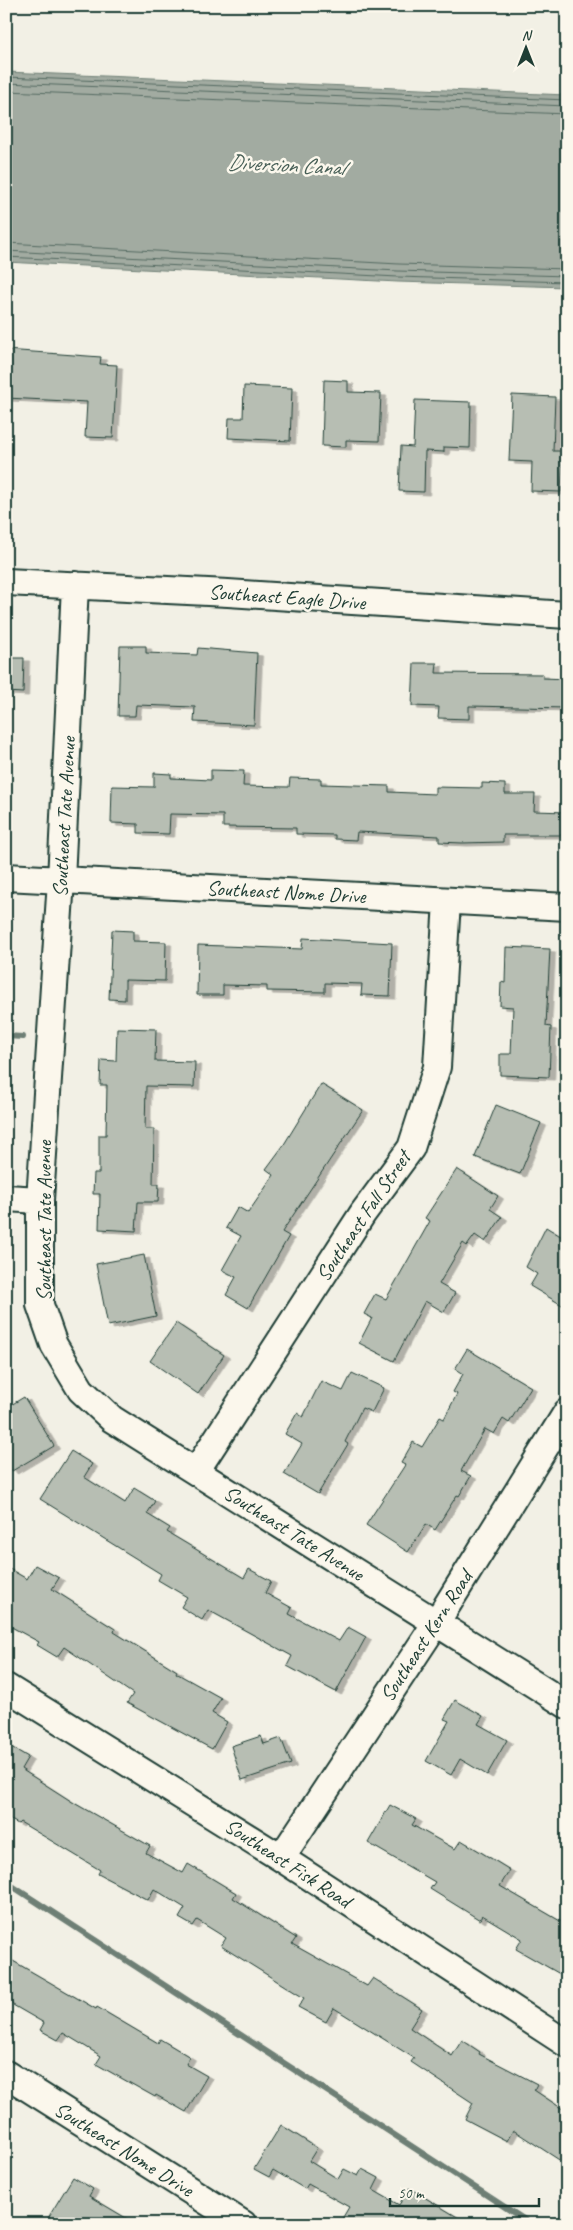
<svg xmlns="http://www.w3.org/2000/svg" width="573" height="2230" font-family="Caveat,sans-serif">
<style>
.water{fill:#a2aba1;stroke:#6e7f75}
.lines{fill:none;stroke-linecap:round;stroke-linejoin:round}
.shore{stroke:#536960;stroke-width:1}
.stream{stroke:#6e7f75;stroke-width:6}
.building{fill:#b7beb3;stroke:#1f3d34;filter:url(#shadow)}
.minor-casing{stroke:#1f3d34;stroke-width:30}
.minor{stroke:#fbf7ec;stroke-width:26}
.labels{text-anchor:middle;stroke-width:5;stroke-linejoin:round;paint-order:stroke}
.street-label{font-size:21px;fill:#1f3d34;stroke:#fbf7ec}
.water-label{font-size:22px;font-style:italic;fill:#465e55;stroke:#fbf7ec}
</style>
<defs>
<filter id="shadow"><feDropShadow dx="5.5" dy="3" stdDeviation="0" flood-color="#0004"/></filter>
</defs>
<rect width="100%" height="100%" fill="#f2f0e5"/>
<filter id="ink" filterUnits="userSpaceOnUse"><feTurbulence type="fractalNoise" baseFrequency=".02" numOctaves="2"/><feDisplacementMap in="SourceGraphic" scale="10" xChannelSelector="R" yChannelSelector="G"/><feConvolveMatrix kernelMatrix="1 2 1 2 8 2 1 2 1" color-interpolation-filters="sRGB"/></filter>
<g filter="url(#ink)">
<path class="water" d="M 6,72 L 567,95 L 567,287 L 398,282 L 6,262 Z"/>
<g class="lines">
<path class="shore" d="M 6,77 L 567,100
M 6,83 L 567,106
M 6,91 L 567,114
M 6,243 L 399,264 L 567,269
M 6,251 L 398,271 L 567,276
M 6,257 L 398,277 L 567,282"/>
<path class="stream" d="M 6,1036 L 23,1037
M 6,1882 L 531,2224"/>
</g>
<path class="building" d="M 6,350 L 101,357 L 100,364 L 117,365 L 113,438 L 85,437 L 87,402 L 6,398 Z
M 324,380 L 348,381 L 348,392 L 381,393 L 379,441 L 346,440 L 346,447 L 322,446 Z
M 244,386 L 292,388 L 290,441 L 228,438 L 229,418 L 243,418 Z
M 512,395 L 555,397 L 553,451 L 563,451 L 561,492 L 531,491 L 532,462 L 509,461 Z
M 415,400 L 471,402 L 470,448 L 444,447 L 444,452 L 425,451 L 424,492 L 399,491 L 401,446 L 413,447 Z
M 120,646 L 146,646 L 146,653 L 197,655 L 198,648 L 257,653 L 254,725 L 194,722 L 195,707 L 136,705 L 135,716 L 118,716 Z
M 6,658 L 24,658 L 23,693 L 6,692 Z
M 414,663 L 437,663 L 436,673 L 543,674 L 543,678 L 567,679 L 567,708 L 469,706 L 469,719 L 438,718 L 439,707 L 412,706 Z
M 211,770 L 244,771 L 243,786 L 289,787 L 290,778 L 321,779 L 321,784 L 389,786 L 389,792 L 435,794 L 435,787 L 482,788 L 482,783 L 505,784 L 505,794 L 535,794 L 534,811 L 567,812 L 567,835 L 503,835 L 503,842 L 462,843 L 439,842 L 439,836 L 357,832 L 356,840 L 335,839 L 335,835 L 296,834 L 296,828 L 223,827 L 223,815 L 170,814 L 169,834 L 138,833 L 138,824 L 111,823 L 112,786 L 154,787 L 154,773 L 171,774 L 171,778 L 211,780 Z
M 112,930 L 133,931 L 133,941 L 166,942 L 165,981 L 125,980 L 125,1000 L 109,999 Z
M 303,938 L 392,943 L 390,996 L 361,995 L 362,984 L 325,983 L 325,992 L 267,991 L 267,986 L 223,985 L 223,995 L 197,995 L 198,945 L 302,949 Z
M 506,947 L 550,949 L 546,1026 L 551,1027 L 549,1077 L 500,1075 L 500,1054 L 511,1054 L 513,1007 L 500,1006 L 501,982 L 505,983 Z
M 117,1028 L 156,1029 L 155,1061 L 195,1062 L 194,1087 L 146,1086 L 145,1129 L 154,1129 L 153,1184 L 159,1184 L 158,1202 L 138,1202 L 136,1231 L 99,1229 L 100,1194 L 93,1194 L 94,1173 L 99,1173 L 99,1135 L 106,1135 L 107,1085 L 100,1085 L 101,1060 L 116,1061 Z
M 321,1084 L 363,1110 L 282,1232 L 289,1236 L 248,1308 L 226,1295 L 236,1277 L 222,1270 L 241,1236 L 226,1228 L 238,1207 L 248,1213 L 274,1175 L 266,1169 L 283,1146 Z
M 496,1105 L 541,1123 L 520,1174 L 475,1157 Z
M 457,1169 L 498,1196 L 490,1209 L 502,1217 L 485,1242 L 475,1235 L 467,1246 L 463,1243 L 439,1284 L 455,1293 L 444,1312 L 425,1301 L 394,1361 L 359,1343 L 372,1318 L 364,1314 L 375,1294 L 386,1299 L 430,1221 L 425,1218 Z
M 546,1227 L 567,1240 L 567,1308 L 530,1286 L 537,1274 L 526,1267 Z
M 144,1255 L 156,1316 L 108,1326 L 96,1264 Z
M 176,1323 L 224,1355 L 198,1394 L 150,1361 Z
M 467,1349 L 531,1387 L 509,1423 L 503,1419 L 494,1434 L 485,1429 L 461,1471 L 471,1476 L 459,1496 L 457,1495 L 435,1530 L 426,1524 L 408,1552 L 366,1525 L 405,1465 L 401,1463 L 413,1442 L 422,1447 L 440,1417 L 444,1419 L 457,1394 L 453,1392 L 463,1374 L 455,1369 Z
M 352,1373 L 384,1388 L 372,1412 L 362,1408 L 345,1442 L 348,1444 L 318,1494 L 284,1474 L 302,1444 L 285,1434 L 297,1413 L 303,1417 L 321,1381 L 343,1391 Z
M 24,1397 L 54,1446 L 12,1471 L 6,1463 L 6,1408 Z
M 71,1451 L 92,1464 L 84,1477 L 125,1503 L 134,1488 L 155,1501 L 147,1514 L 170,1528 L 167,1532 L 244,1578 L 249,1569 L 271,1581 L 265,1593 L 292,1608 L 289,1614 L 339,1641 L 348,1627 L 366,1637 L 336,1692 L 287,1666 L 292,1656 L 208,1610 L 202,1620 L 181,1607 L 187,1597 L 158,1580 L 161,1574 L 40,1499 Z
M 35,1565 L 59,1578 L 52,1589 L 115,1629 L 114,1632 L 177,1671 L 176,1673 L 221,1698 L 212,1713 L 227,1722 L 212,1749 L 127,1703 L 133,1694 L 64,1647 L 57,1657 L 37,1645 L 39,1642 L 6,1624 L 6,1567 L 27,1579 Z
M 455,1700 L 483,1716 L 478,1724 L 507,1740 L 487,1775 L 460,1759 L 451,1775 L 426,1761 L 449,1721 L 444,1719 Z
M 261,1736 L 264,1744 L 281,1738 L 291,1764 L 242,1780 L 231,1746 Z
M 6,1744 L 28,1757 L 21,1769 L 74,1803 L 150,1846 L 146,1853 L 183,1873 L 188,1864 L 236,1893 L 233,1898 L 296,1938 L 292,1944 L 367,1986 L 373,1978 L 422,2009 L 410,2028 L 452,2056 L 462,2040 L 480,2052 L 479,2054 L 537,2084 L 534,2090 L 567,2112 L 567,2165 L 513,2130 L 507,2141 L 465,2119 L 473,2103 L 411,2062 L 414,2058 L 334,2008 L 326,2022 L 298,2007 L 304,1998 L 221,1946 L 226,1938 L 197,1920 L 193,1926 L 179,1918 L 185,1908 L 154,1889 L 148,1900 L 98,1874 L 100,1870 L 20,1822 L 18,1824 L 6,1817 Z
M 390,1805 L 416,1819 L 412,1825 L 455,1849 L 461,1840 L 510,1870 L 500,1886 L 567,1925 L 567,1978 L 516,1949 L 522,1939 L 482,1915 L 480,1920 L 430,1889 L 435,1882 L 368,1843 Z
M 6,1957 L 96,2009 L 97,2007 L 158,2043 L 160,2039 L 190,2057 L 186,2064 L 207,2076 L 186,2112 L 156,2095 L 155,2097 L 96,2064 L 101,2056 L 63,2033 L 58,2040 L 40,2030 L 44,2023 L 6,2001 Z
M 281,2125 L 317,2148 L 309,2161 L 338,2179 L 344,2169 L 358,2176 L 362,2169 L 379,2178 L 373,2190 L 399,2205 L 409,2188 L 469,2224 L 339,2224 L 349,2207 L 308,2184 L 305,2189 L 273,2170 L 269,2177 L 254,2169 Z
M 73,2177 L 93,2189 L 89,2196 L 136,2224 L 58,2224 L 48,2218 Z"/>
<g class="lines">
<g class="minor-casing">
<path id="minor" d="M 6,582 L 228,593 L 567,615
M 75,585 L 61,880 L 40,1200 L 40,1305 L 54,1345 L 81,1390 L 112,1419 L 567,1705
M 6,877 L 567,907
M 6,1198 L 40,1200
M 196,1471 L 363,1213 L 411,1148 L 437,1067 L 447,901
M 6,1687 L 281,1858 L 567,2044
M 281,1858 L 436,1623 L 567,1412
M 6,2074 L 243,2224"/>
</g>
<use href="#minor" class="minor"/>
</g>
</g>
<g class="labels">
<g class="street-label">
<text transform="translate(287 597) rotate(4)" y="7">Southeast Eagle Drive</text>
<text transform="translate(64 817) rotate(-87)" y="7">Southeast Tate Avenue</text>
<text transform="translate(286 892) rotate(3)" y="7">Southeast Nome Drive</text>
<text transform="translate(363 1216) rotate(-56)" y="7">Southeast Fall Street</text>
<text transform="translate(44 1221) rotate(-90)" y="7">Southeast Tate Avenue</text>
<text transform="translate(294 1533) rotate(32)" y="7">Southeast Tate Avenue</text>
<text transform="translate(426 1636) rotate(-57)" y="7">Southeast Kern Road</text>
<text transform="translate(288 1863) rotate(33)" y="7">Southeast Fisk Road</text>
<text transform="translate(124 2149) rotate(32)" y="7">Southeast Nome Drive</text>
</g>
<g class="water-label">
<text transform="translate(286 164) rotate(3)" y="8">Diversion Canal</text>
</g>
</g>
<rect width="573" height="2230" fill="none" stroke="#fbf7ec" stroke-width="25"/>
<rect x="12" y="12" width="548" height="2205" fill="none" stroke="#1f3d34" stroke-width="2" filter="url(#ink)"/>
<g transform="translate(526 48)" stroke="#fbf7ec" stroke-width="4" paint-order="stroke">
<path d="M0-4L9 19L0 12L-9 19Z" fill="#1f3d34"/>
<text y="-8" font-size="14" font-weight="bold" text-anchor="middle" fill="#1f3d34">N</text>
</g>
<path d="M390 2198v8h149v-8" fill="none" stroke="#1f3d34" stroke-width="2.5"/>
<text x="398" y="2198" font-size="15" fill="#1f3d34" stroke="#fbf7ec" stroke-width="4" paint-order="stroke">50 m</text>
</svg>
